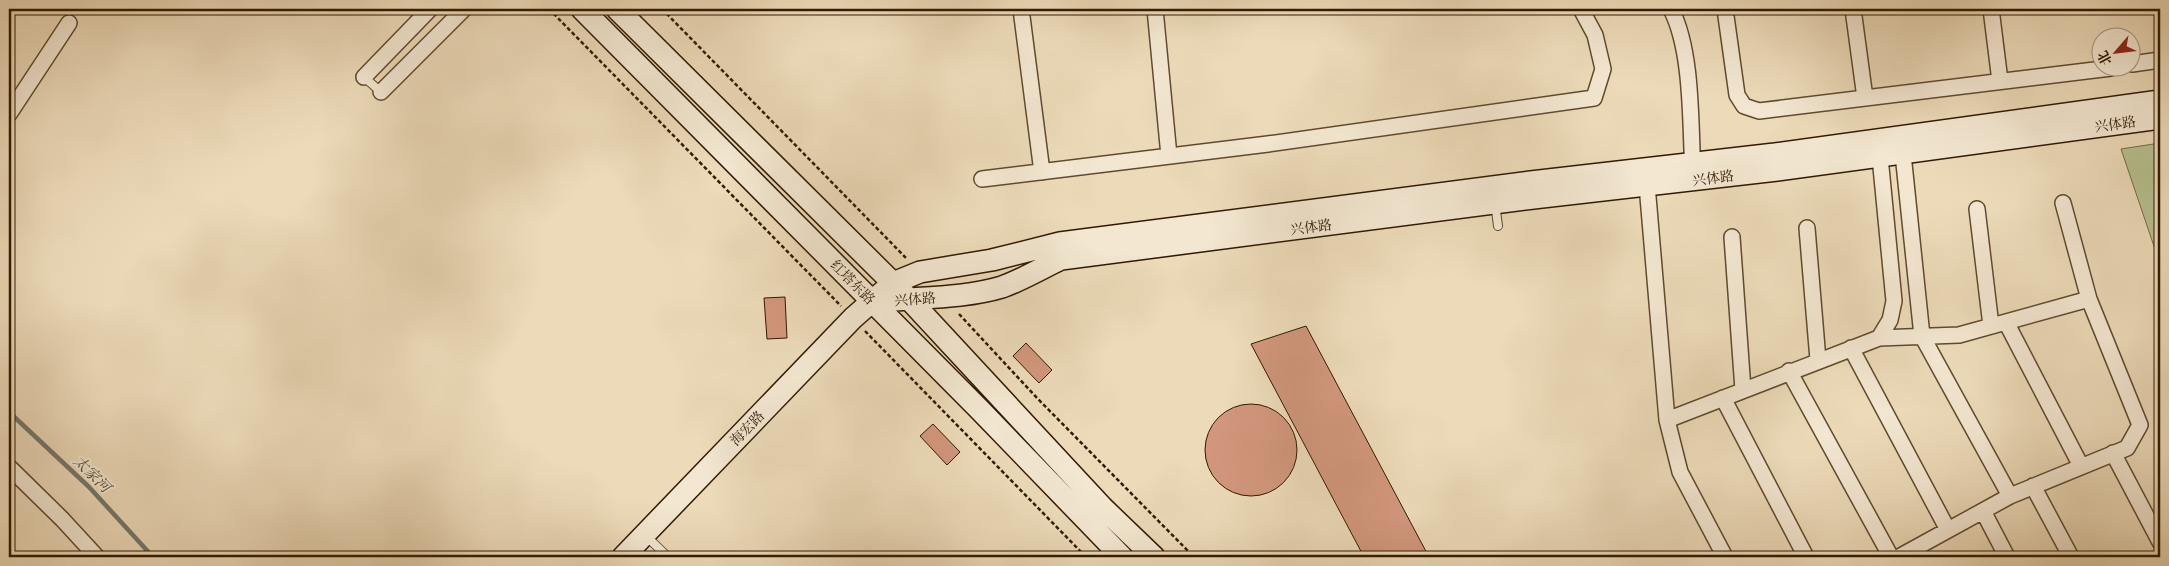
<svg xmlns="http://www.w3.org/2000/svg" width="2169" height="566" font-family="'Libre Caslon Text','Noto Serif SC',serif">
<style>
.grass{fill:#b7c08f;stroke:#746d48}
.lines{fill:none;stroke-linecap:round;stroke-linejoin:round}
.stream{stroke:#72796f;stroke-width:4.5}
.building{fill:#d2977d;stroke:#311a00}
.lane-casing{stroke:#604a2e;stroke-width:10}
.street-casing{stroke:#604a2e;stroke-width:18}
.secondary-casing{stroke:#311a00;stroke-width:24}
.path{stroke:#311a00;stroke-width:2.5;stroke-dasharray:4 2.5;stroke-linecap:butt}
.lane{stroke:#f3e7d1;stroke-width:8}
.street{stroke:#f3e7d1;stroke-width:15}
.secondary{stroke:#f3e7d1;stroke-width:21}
.labels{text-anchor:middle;stroke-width:4;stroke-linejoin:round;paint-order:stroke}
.street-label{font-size:14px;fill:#311a00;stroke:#f3e7d1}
.water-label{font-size:15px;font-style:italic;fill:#514938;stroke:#f3e7d1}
</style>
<rect width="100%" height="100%" fill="#ecdab8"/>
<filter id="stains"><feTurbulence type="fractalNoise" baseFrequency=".004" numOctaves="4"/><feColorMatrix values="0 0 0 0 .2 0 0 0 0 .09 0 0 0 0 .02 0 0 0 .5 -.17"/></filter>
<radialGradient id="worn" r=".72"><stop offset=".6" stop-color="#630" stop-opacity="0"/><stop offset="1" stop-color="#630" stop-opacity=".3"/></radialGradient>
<path class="grass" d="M 2160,143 L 2160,264 L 2121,149 Z"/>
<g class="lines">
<path class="stream" d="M 9,412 L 89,487 L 153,557"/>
</g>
<path class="building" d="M 785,297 L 787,338 L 767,339 L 764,298 Z
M 1306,326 L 1429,557 L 1364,557 L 1251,344 Z
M 1026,343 L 1052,370 L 1039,383 L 1013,356 Z
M1205 450a46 46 0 1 1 92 0a46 46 0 1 1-92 0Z
M 933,424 L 960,452 L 947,465 L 920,436 Z"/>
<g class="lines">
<g class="lane-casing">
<path id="lane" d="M 364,77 L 381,92
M 1495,203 L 1498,226
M 646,536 L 668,557"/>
</g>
<g class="street-casing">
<path id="street" d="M 1021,9 L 1042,172
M 1155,9 L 1169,156
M 1671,9 C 1693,52 1690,124 1693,172
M 1725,9 L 1737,95 L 1744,106 L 1759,111 L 2111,68
M 1853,9 L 1865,98
M 1991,9 L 2000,81
M 2132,64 L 2160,60
M 364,77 L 430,9
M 381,92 L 464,9
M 9,114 L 69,23
M 982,179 L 1268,144 L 1594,98 L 1603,69 L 1595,35 L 1581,9
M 1647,185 L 1667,420 L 1680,472 L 1725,557
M 1977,209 L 1991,326
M 1807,228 L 1818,360
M 1732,237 L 1743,390
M 2006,322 L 2081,466
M 1879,338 L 1890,320 L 1894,301 L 1880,157 L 1891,138 L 1903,154 L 1922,336 L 2010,496
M 1851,348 L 1948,530
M 1789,371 L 1891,557
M 1723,398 L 1806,557
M 1667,420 L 1879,338 L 1959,335 L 2089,299
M 2113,453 L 2160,542
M 9,467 L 62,519 L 97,557
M 2033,486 L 2071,557
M 1983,511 L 2007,557
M 1899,557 L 2010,496 L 2127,448 L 2140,425 L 2089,299 L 2063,203"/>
</g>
<g class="secondary-casing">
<path id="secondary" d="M 582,9 L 980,410 L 1122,557
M 617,9 L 908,298 L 1102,507 L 1154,557
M 873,302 C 915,297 962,299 1002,287 C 1022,280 1042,268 1061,259 L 1533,198 L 1777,170 L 2160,118
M 623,557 L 853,318 L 893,283 L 920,272 L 992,260 L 1060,243 L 1531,182 L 1775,154 L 2160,101"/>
</g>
<path class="path" d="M 549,9 L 841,306
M 662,9 L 907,259
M 959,314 L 1037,398 L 1194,557
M 865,331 L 1086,557"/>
<use href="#lane" class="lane"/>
<use href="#street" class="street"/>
<use href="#secondary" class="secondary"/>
</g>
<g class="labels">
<g class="street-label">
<text transform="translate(2115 124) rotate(-8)" y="5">兴体路</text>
<text transform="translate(1713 178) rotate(-7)" y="5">兴体路</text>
<text transform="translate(1311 227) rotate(-7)" y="5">兴体路</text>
<text transform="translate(853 282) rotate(45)" y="5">红塔东路</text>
<text transform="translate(915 299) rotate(-4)" y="5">兴体路</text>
<text transform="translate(747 428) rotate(-46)" y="5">海宏路</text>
</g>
<g class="water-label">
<text transform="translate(92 474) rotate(45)" y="5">太家河</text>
</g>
</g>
<rect width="2169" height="566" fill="none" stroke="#ecdab8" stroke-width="30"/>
<rect x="10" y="10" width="2149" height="546" fill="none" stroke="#311a00" stroke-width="2.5"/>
<rect x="15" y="15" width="2139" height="536" fill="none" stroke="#311a00"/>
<g transform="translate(2116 52) rotate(242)"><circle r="24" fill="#f3e7d1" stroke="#a5957d"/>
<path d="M0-4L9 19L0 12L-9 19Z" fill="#8f2418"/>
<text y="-8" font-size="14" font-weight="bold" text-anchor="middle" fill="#311a00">北</text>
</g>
<rect width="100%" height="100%" filter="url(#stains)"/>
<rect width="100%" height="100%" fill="url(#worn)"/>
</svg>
